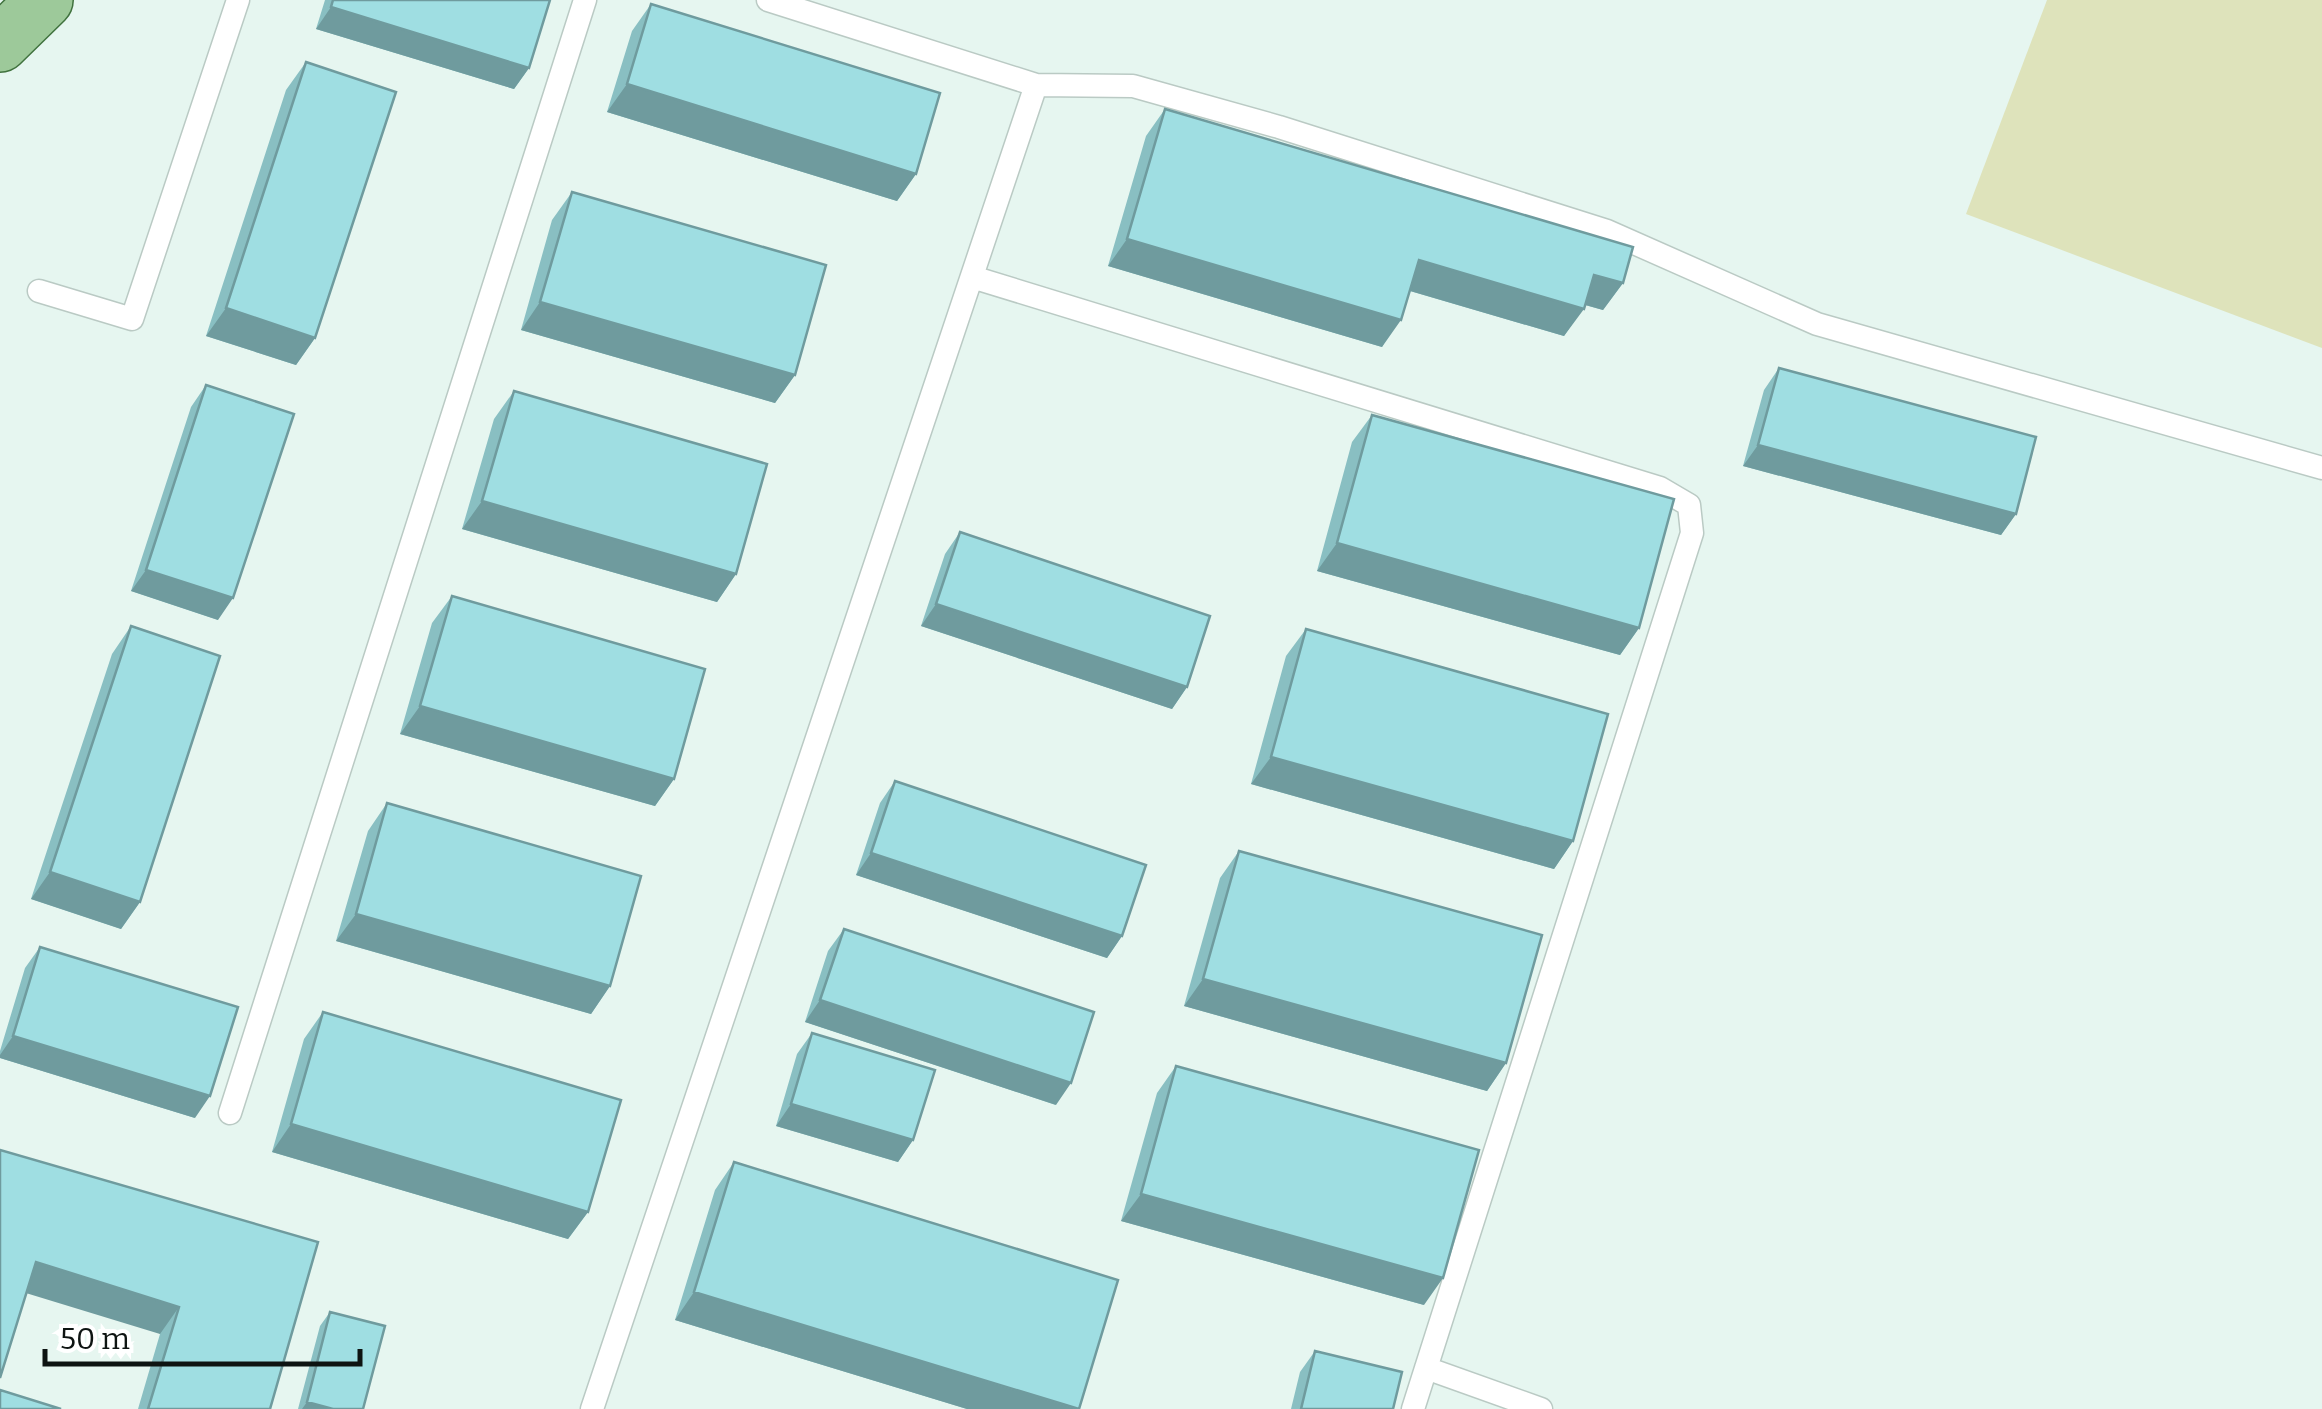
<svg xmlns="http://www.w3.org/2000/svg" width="2322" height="1409" font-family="Bitter,serif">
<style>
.green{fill:#dee3bb}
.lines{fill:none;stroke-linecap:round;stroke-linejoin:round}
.lane-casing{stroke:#bacac4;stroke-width:25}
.primary-casing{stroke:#40723e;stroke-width:58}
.lane{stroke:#fff;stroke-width:22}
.primary{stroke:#9dc99a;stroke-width:55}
.wall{fill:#89bfc2}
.shaded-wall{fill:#6f9b9e}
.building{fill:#9fdee2;stroke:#6f9b9e;stroke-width:2.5}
</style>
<rect width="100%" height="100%" fill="#e6f6f0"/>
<path class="green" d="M 2047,0 L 2322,0 L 2322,348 L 1966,214 Z"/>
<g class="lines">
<g class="lane-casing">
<path id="lane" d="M 1036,85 L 1133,86 L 1279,127 L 1607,231 L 1817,324 L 2322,468
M 972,277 L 1660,488 L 1689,505 L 1692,533 L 1413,1409
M 39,291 L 132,319 L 238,0
M 230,1113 L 585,0
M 1426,1368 L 1541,1409
M 592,1409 L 1036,85 L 768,0"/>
</g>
<g class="primary-casing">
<path id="primary" d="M 0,44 L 45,0"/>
</g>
<use href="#lane" class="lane"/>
<use href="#primary" class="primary"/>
</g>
<path class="wall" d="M 325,0 L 550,0 L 529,68 L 514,89 L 316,29 Z
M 651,4 L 916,174 L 897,201 L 607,112 L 632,31 Z
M 306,62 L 315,338 L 296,365 L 206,336 L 286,90 Z
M 1165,109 L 1623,283 L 1603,310 L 1585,305 L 1564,336 L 1410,291 L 1382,347 L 1108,266 L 1146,136 Z
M 572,192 L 795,375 L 775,403 L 521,330 L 552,220 Z
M 1779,368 L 2016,514 L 2001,535 L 1743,466 L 1764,390 Z
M 206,385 L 218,620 L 131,591 L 191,407 Z
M 514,391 L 736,574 L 717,602 L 462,529 L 494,419 Z
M 1372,415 L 1639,628 L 1620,655 L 1317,571 L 1352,442 Z
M 960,532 L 1187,687 L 1172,709 L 921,626 L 945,554 Z
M 452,596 L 674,779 L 655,806 L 400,734 L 432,623 Z
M 131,626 L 140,902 L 121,929 L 31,899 L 112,654 Z
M 1306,629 L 1573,841 L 1554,869 L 1251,784 L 1286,656 Z
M 895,781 L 1122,936 L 1107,958 L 856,875 L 880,803 Z
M 387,803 L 610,986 L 591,1014 L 336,941 L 368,831 Z
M 1239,851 L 1506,1063 L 1487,1091 L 1184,1006 L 1220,878 Z
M 844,929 L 1056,1105 L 805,1022 L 828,951 Z
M 40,947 L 195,1118 L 0,1058 L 0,1051 L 25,968 Z
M 323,1012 L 588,1212 L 568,1239 L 272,1152 L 304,1039 Z
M 812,1033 L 913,1140 L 898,1162 L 776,1126 L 797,1054 Z
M 1176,1066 L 1424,1305 L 1121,1221 L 1157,1093 Z
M 0,1150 L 318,1242 L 270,1409 L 138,1409 L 160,1334 Z
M 734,1162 L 1076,1409 L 967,1409 L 675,1320 L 715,1190 Z
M 330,1312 L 363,1409 L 298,1409 L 320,1326 Z
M 1315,1351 L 1393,1409 L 1291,1409 L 1300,1372 Z"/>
<path class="shaded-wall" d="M 331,7 L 529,68 L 514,89 L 316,29 Z
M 627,84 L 916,174 L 897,201 L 607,112 Z
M 1127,239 L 1401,320 L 1382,347 L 1108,266 Z
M 1419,260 L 1584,309 L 1564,336 L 1400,288 Z
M 1594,275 L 1623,283 L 1603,310 L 1575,302 Z
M 540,302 L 795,375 L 775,403 L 521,330 Z
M 226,308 L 315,338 L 296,365 L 206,336 Z
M 1758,445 L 2016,514 L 2001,535 L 1743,466 Z
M 482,501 L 736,574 L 717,602 L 462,529 Z
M 1337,543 L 1639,628 L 1620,655 L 1317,571 Z
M 146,570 L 233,598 L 218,620 L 131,591 Z
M 936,604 L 1187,687 L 1172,709 L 921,626 Z
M 420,706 L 674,779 L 655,806 L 400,734 Z
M 1271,757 L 1573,841 L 1554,869 L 1251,784 Z
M 871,853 L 1122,936 L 1107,958 L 856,875 Z
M 50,872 L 140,902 L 121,929 L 31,899 Z
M 356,914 L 610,986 L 591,1014 L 336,941 Z
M 1203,979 L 1506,1063 L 1487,1091 L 1184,1006 Z
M 820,1000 L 1071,1083 L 1056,1105 L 805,1022 Z
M 13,1036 L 210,1096 L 195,1118 L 0,1058 L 0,1055 Z
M 791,1104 L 913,1140 L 898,1162 L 776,1126 Z
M 291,1124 L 588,1212 L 568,1239 L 272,1152 Z
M 1141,1194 L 1443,1278 L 1424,1305 L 1121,1221 Z
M 36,1262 L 179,1307 L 160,1334 L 16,1290 Z
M 694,1292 L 1076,1409 L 967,1409 L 675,1320 Z
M 307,1402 L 333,1409 L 302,1409 Z"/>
<path class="building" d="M 333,0 L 550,0 L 529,68 L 331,7 Z
M 651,4 L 940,93 L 916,174 L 627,84 Z
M 306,62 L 396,92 L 315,338 L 226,308 Z
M 1165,109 L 1633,247 L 1623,283 L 1594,275 L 1584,309 L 1419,260 L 1401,320 L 1127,239 Z
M 572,192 L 826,265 L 795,375 L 540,302 Z
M 1779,368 L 2036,437 L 2016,514 L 1758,445 Z
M 206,385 L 294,414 L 233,598 L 146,570 Z
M 514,391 L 767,464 L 736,574 L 482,501 Z
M 1372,415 L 1674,499 L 1639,628 L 1337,543 Z
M 960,532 L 1210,616 L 1187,687 L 936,604 Z
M 452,596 L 705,669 L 674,779 L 420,706 Z
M 131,626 L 220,656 L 140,902 L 50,872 Z
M 1306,629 L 1608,714 L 1573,841 L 1271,757 Z
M 895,781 L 1146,865 L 1122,936 L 871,853 Z
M 387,803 L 641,876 L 610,986 L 356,914 Z
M 1239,851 L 1542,935 L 1506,1063 L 1203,979 Z
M 844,929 L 1094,1012 L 1071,1083 L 820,1000 Z
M 40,947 L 238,1007 L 210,1096 L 13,1036 Z
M 323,1012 L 621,1100 L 588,1212 L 291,1124 Z
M 812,1033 L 935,1070 L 913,1140 L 791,1104 Z
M 1176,1066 L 1479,1150 L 1443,1278 L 1141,1194 Z
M 0,1150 L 318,1242 L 270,1409 L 148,1409 L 179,1307 L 36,1262 L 0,1378 Z
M 734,1162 L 1118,1280 L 1079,1409 L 694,1292 Z
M 330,1312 L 385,1326 L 363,1409 L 333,1409 L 307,1402 Z
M 1315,1351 L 1402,1372 L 1393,1409 L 1301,1409 Z
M 0,1390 L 61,1409 L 0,1409 Z"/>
<path d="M45 1349v15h315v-15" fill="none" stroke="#0e1412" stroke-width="5"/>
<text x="60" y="1349" font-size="30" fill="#0e1412" stroke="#ffffff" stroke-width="8" paint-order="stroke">50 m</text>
</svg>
